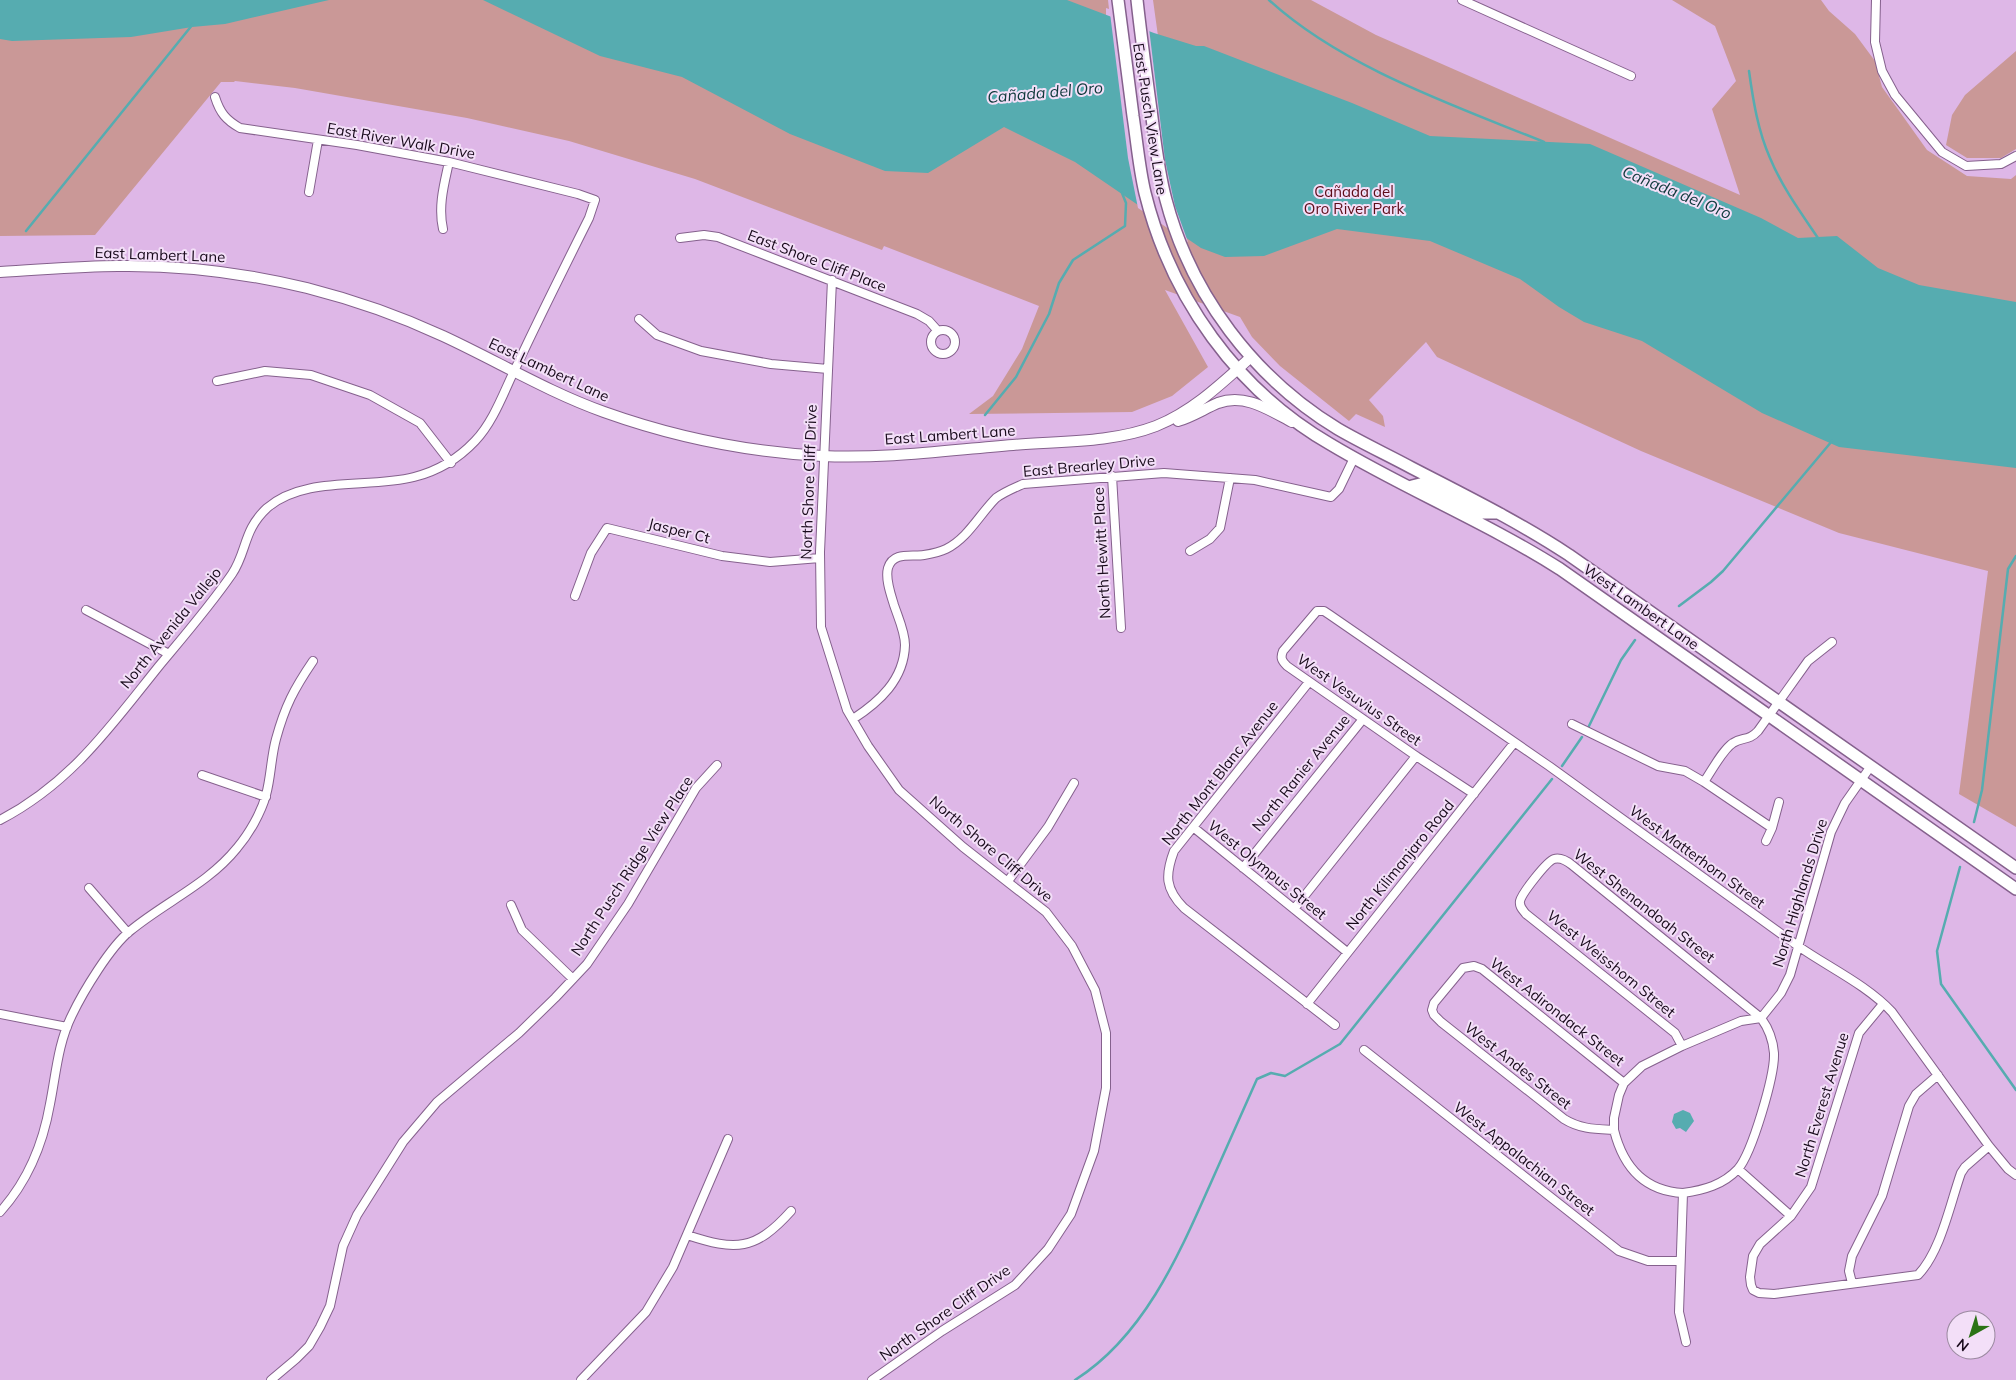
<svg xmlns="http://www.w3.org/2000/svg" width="2016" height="1380" font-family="Mulish,sans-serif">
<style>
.green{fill:#ca9897}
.water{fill:#56acb0}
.pier{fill:#deb7e7}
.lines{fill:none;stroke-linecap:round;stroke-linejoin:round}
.stream{stroke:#56acb0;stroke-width:2.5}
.minor-casing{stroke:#85618d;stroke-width:10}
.tertiary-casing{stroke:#85618d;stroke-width:12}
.secondary-casing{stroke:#85618d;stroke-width:14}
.minor{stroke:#fff;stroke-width:8}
.tertiary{stroke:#fff;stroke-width:10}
.secondary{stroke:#fff;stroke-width:11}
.labels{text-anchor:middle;stroke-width:4;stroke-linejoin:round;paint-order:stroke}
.street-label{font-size:15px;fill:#180a1b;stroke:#f3dff8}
.park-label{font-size:15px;fill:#5e0c18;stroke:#f3dff8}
.water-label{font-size:16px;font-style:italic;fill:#0f393b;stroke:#f3dff8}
</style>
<rect width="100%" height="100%" fill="#deb7e7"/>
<path class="green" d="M 0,0 L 1108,0 L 1109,9 L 1106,8 L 1106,26 L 1167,101 L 1153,0 L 1311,0 L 1376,35 L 1740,195 L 1712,109 L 1736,81 L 1715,26 L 1672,0 L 1821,0 L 1829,11 L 1855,34 L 1875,61 L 1882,87 L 1927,150 L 1967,176 L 2011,179 L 2016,175 L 2016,827 L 1959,794 L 1988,571 L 1839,533 L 1641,451 L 1437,357 L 1426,342 L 1369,400 L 1383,416 L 1385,427 L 1356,414 L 1349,421 L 1280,366 L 1252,337 L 1240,317 L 1165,290 L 1208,367 L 1172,396 L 1132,412 L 969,414 L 993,396 L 1022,349 L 1039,306 L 884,246 L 882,250 L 695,179 L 569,141 L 467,118 L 295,88 L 235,81 L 234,82 L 221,82 L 95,235 L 0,236 Z
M 2016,51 L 2016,149 L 2001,158 L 1967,158 L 1946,145 L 1952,115 L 1965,95 Z"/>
<path class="water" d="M 0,0 L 329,0 L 225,24 L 192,27 L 131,37 L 12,41 L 0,39 Z
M 483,0 L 1067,0 L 1154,33 L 1196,46 L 1204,46 L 1352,103 L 1430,136 L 1590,144 L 1761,218 L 1798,238 L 1837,236 L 1878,268 L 1919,285 L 2016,302 L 2016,468 L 1839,447 L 1762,413 L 1642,341 L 1584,322 L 1559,307 L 1520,279 L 1430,241 L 1337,229 L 1264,256 L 1225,257 L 1201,248 L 1075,162 L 1004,127 L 928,173 L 885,171 L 790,134 L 682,77 L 600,56 Z
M 1683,1110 L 1690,1113 L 1694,1121 L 1686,1132 L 1680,1128 L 1676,1129 L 1672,1122 L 1674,1114 Z"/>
<path class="pier" d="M 1110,13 L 1149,28 L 1165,160 L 1175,206 L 1188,242 L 1138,208 L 1128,158 Z"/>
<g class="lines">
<path class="stream" d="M 1269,0 C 1342,67 1453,105 1544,142
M 1749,71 C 1753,100 1758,131 1770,158 C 1782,187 1801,213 1818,238
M 26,231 L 193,24
M 985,415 L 1016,377 L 1049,314 L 1059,283 L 1073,260 L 1125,226 L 1126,203 L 1122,193
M 1679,606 L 1711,582 L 1723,571 L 1832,441
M 1589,726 L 1621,660 L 1635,640
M 1562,766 L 1582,737
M 1974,822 L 1982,790 L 2008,569 L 2016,556
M 1960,867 L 1937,951 L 1941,984 L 2016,1090
M 1075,1380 C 1143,1337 1178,1257 1209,1187 C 1225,1151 1241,1115 1257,1079 L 1271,1073 L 1285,1076 L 1340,1044 L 1552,779"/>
<g class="minor-casing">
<path id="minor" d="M 1462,0 L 1631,76
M 1876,0 L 1875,42 L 1882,71 L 1895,95 L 1942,152 L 1966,166 L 2001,164 L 2016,156
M 309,192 L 318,140
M 443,229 C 438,206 444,185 449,162
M 680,238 L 704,235 L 718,237 L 917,314 L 929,321 L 938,331
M 832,280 L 820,552 L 821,627 L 847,710 L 868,746 L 899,790 L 963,847 L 1046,912 L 1072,946 L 1095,990 L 1106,1033 L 1106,1088 L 1094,1151 L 1071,1214 L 1048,1249 L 1015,1285 L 942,1331 L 872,1380
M 639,319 L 657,335 L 701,351 L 771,364 L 828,369
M931 342a12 12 0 1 1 24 0a12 12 0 1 1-24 0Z
M 217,381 L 265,371 L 311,375 L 370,395 L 420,423 L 451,463
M 1112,476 L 1121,628
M 1190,551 L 1210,539 L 1220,528 L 1230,478
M 575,596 L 591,553 L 607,528 L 722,556 L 770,562 L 820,558
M 86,610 L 169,654
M 1309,682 L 1174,851 C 1165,875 1165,889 1184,908 L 1335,1025
M 853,719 C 879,702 904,680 905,645 C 905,632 898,617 894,605 C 891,595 885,579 888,568 C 893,551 912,557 924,555 C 930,554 940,552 946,549 C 968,538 979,515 996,498 C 1004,492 1014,488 1023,484 L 1164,473 L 1255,480 L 1331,497 L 1339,489 L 1354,458
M 1572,724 L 1658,766 L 1685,771 L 1704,782
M 202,775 L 266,797
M 1474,794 L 1416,756 L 1287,666 C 1282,661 1280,658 1283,651 L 1317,611 L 1324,611 L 1330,615 L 1549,766 L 1798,946 C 1828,967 1867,985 1892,1012 L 1989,1146 L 2008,1169 L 2016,1175
M 0,820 C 71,783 110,727 159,666 C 184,636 210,606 232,574 C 247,552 243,530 267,508 C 305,475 369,489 414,477 C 438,471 458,459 475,441 C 495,420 505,388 518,363 C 541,314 565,266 589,218 L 595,200 L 578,194 L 449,162 L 357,145 L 240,128 C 226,120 220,113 215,97
M 1193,827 L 1347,952
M 1772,828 L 1779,802
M 1766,841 L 1772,828 L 1704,782 C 1711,772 1723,749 1733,743 C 1742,737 1749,741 1758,731 L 1808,661 L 1832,642
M 1243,868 L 1363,719
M 1008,881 L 1048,827 L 1074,783
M 89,888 L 128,933
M 511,905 L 522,930 L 573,979
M 1294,909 L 1416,756
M 1307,1004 L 1514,743
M 1883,1004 L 1859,1033 L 1811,1187 L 1791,1216 L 1760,1244 L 1753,1256 L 1750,1277 L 1751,1285 L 1753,1290 L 1759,1293 L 1774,1294 L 1918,1275 C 1941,1251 1950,1204 1961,1173 L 1965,1167 L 1989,1146
M 0,1014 L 67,1027
M 1682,1046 L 1675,1033 L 1526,914 C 1523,910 1519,907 1520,901 C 1522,893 1547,861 1554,859 C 1561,857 1567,861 1572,865 L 1761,1018
M 1364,1050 L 1619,1251 L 1648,1261 L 1679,1261
M 1624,1083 L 1482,969 L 1474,966 L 1463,968 L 1434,1003 L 1432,1010 L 1434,1015 L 1441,1022 L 1564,1119 C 1580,1129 1595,1129 1614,1130 C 1623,1166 1644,1191 1683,1193
M 1614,1130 L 1614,1118 L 1619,1095 L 1624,1083 L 1642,1066 L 1682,1046 L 1741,1021 L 1761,1018
M 1738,1169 L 1791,1216
M 0,1212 C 28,1181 43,1144 50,1104 C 56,1074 58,1043 72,1015 C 83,992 110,947 130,931 C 165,902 208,884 237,848 C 249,834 261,813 266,795 C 271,777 271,757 276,739 C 285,706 294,689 313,661
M 687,1235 C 736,1251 755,1251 791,1211
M 1852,1283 L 1849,1271 L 1852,1256 L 1882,1196 L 1909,1106 L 1916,1094 L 1938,1075
M 1686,1342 L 1679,1312 L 1683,1193 C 1704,1190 1723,1185 1738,1169 C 1752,1153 1775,1075 1774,1053 C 1773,1040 1769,1029 1761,1018 L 1781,993 L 1790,975 L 1831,832 L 1845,803 L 1871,766
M 271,1380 L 296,1359 L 309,1346 L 320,1327 L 330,1306 L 343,1246 L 357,1215 L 403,1142 L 437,1102 L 519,1033 L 555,998 L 587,964 L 628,904 L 696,788 L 717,765
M 581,1380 L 646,1312 L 673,1267 L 728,1139"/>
</g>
<g class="tertiary-casing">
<path id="tertiary" d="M 0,272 C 39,270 79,266 118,266 C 182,265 245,273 307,288 C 354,300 400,316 443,336 C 497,361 548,392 604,412 C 674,437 748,452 822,456 C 886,459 949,450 1013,445 C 1059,441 1112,443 1156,426 C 1193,411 1221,384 1251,357
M 1178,421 C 1192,417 1204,409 1218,403 C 1245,393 1269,410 1292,422"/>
</g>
<g class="secondary-casing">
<path id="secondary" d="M 1118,0 C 1123,39 1128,77 1133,116 C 1137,142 1139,168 1145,193 C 1171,298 1237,390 1330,444 C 1405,489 1486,522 1560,569 L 2016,889
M 1137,0 C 1141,37 1146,73 1151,110 C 1155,140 1158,171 1166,200 C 1191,295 1254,378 1338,429 C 1362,443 1388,455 1412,468 C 1466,496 1519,522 1569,555 L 2016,868
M 1412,486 L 1420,484 L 1429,487 L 1480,513 L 1496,513"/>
</g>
<use href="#minor" class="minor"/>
<use href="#tertiary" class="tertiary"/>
<use href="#secondary" class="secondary"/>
</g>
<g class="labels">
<g class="street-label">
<text transform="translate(1150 119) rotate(81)" y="5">East Pusch View Lane</text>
<text transform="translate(401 141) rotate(10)" y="5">East River Walk Drive</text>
<text transform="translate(160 255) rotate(2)" y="5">East Lambert Lane</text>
<text transform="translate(817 261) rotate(21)" y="5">East Shore Cliff Place</text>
<text transform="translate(549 370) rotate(25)" y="5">East Lambert Lane</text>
<text transform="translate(950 435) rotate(-4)" y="5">East Lambert Lane</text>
<text transform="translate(1089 466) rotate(-5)" y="5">East Brearley Drive</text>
<text transform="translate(809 482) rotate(-88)" y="5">North Shore Cliff Drive</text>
<text transform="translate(679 531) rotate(14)" y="5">Jasper Ct</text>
<text transform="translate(1102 553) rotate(-93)" y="5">North Hewitt Place</text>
<text transform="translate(1641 607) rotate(35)" y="5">West Lambert Lane</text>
<text transform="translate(171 628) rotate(-51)" y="5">North Avenida Vallejo</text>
<text transform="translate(1359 700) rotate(35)" y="5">West Vesuvius Street</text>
<text transform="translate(1220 773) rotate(-52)" y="5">North Mont Blanc Avenue</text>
<text transform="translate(1301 773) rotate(-51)" y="5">North Ranier Avenue</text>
<text transform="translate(991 849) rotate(40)" y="5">North Shore Cliff Drive</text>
<text transform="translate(1697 857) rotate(36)" y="5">West Matterhorn Street</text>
<text transform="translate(1400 865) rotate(-51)" y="5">North Kilimanjaro Road</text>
<text transform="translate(632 866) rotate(-57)" y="5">North Pusch Ridge View Place</text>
<text transform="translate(1267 870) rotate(39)" y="5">West Olympus Street</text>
<text transform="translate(1800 893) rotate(-73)" y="5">North Highlands Drive</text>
<text transform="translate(1644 906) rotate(38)" y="5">West Shenandoah Street</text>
<text transform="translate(1611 964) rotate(39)" y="5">West Weisshorn Street</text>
<text transform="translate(1557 1012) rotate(38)" y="5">West Adirondack Street</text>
<text transform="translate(1518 1066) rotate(38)" y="5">West Andes Street</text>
<text transform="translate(1822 1105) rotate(-73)" y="5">North Everest Avenue</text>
<text transform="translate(1524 1159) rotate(38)" y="5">West Appalachian Street</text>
<text transform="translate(945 1313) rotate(-35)" y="5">North Shore Cliff Drive</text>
</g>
<g class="park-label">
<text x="1354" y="197">Cañada del<tspan x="1354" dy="17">Oro River Park</tspan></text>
</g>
<g class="water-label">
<text transform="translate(1045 92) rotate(-5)" y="6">Cañada del Oro</text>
<text transform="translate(1677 192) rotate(22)" y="6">Cañada del Oro</text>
</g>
</g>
<g transform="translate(1971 1335) rotate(219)"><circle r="24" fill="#f3dff8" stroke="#9b8aa0"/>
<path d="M0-4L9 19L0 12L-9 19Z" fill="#2b7316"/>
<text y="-8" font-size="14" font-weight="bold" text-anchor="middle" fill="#180a1b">N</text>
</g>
</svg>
